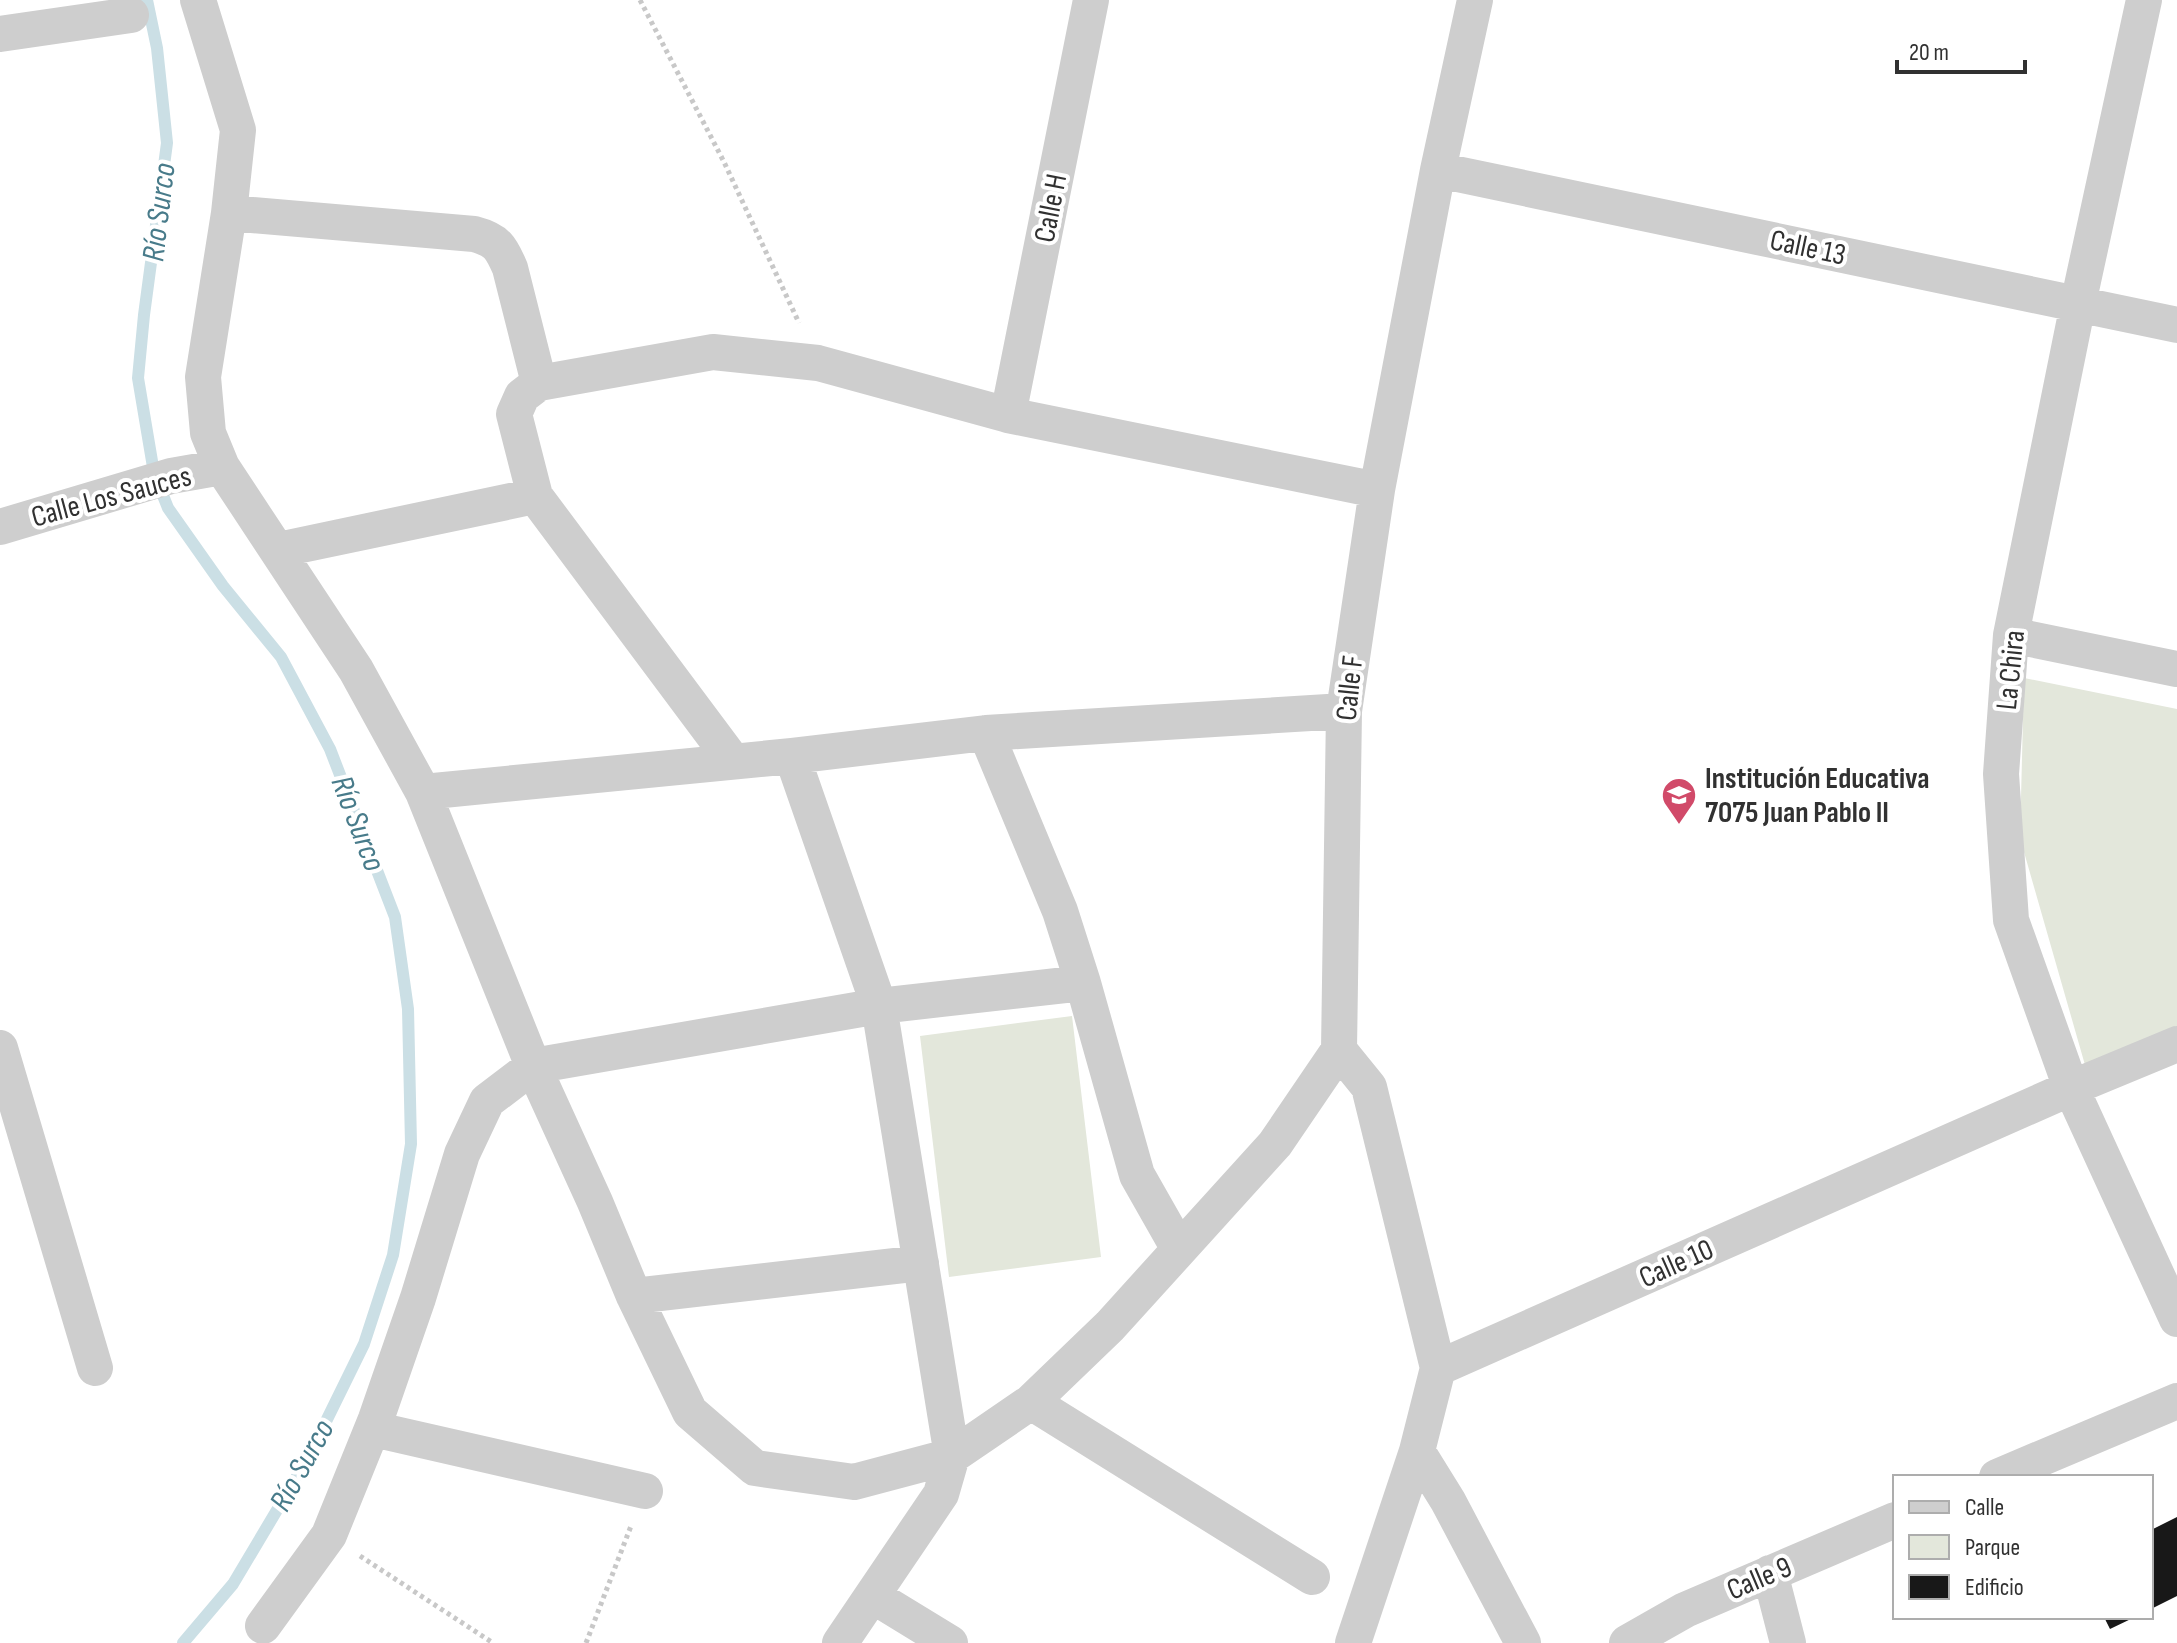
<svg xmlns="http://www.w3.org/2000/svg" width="2177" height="1643" font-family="'Sofia Sans Condensed',sans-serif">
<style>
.green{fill:#e3e7db}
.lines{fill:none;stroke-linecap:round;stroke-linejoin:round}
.stream{stroke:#cbdfe5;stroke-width:12}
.building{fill:#181818}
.path{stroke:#c8c8c8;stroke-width:5;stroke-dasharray:4 4;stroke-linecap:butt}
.street{stroke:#cecece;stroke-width:36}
.labels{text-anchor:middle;stroke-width:8;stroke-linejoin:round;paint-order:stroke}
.street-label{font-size:30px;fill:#313131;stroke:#fff}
.poi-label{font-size:30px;font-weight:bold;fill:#313131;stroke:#fff;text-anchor:start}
.water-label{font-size:32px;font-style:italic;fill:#487b8a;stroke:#fff}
</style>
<rect width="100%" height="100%" fill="#fff"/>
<path class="green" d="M 2024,678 L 2177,709 L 2177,1026 L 2085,1065 L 2020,838 Z
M 1072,1016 L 1101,1257 L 949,1277 L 920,1036 Z"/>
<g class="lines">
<path class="stream" d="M 147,0 L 157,48 L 167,143 L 144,315 L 138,378 L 154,473 L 168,508 L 223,586 L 281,657 L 330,749 L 395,917 L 408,1009 L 411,1144 L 393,1255 L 364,1344 L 308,1458 L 233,1584 L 183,1643"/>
</g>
<path class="building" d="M 2177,1517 L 2177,1596 L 2151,1609 L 2151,1530 Z
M 2104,1617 L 2135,1617 L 2110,1629 Z"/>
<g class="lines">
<path class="path" d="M 640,0 L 724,162 L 799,323
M 360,1556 L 493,1643
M 586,1643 L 631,1526"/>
<path class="street" d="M 198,0 L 238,130 L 229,213 L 203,377 L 208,433 L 222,467 L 356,670 L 423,792 L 533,1066 L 595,1202 L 634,1296 L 690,1412 L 755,1468 L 854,1482 L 952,1456 L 1031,1402 L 1110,1326 L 1275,1144 L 1339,1050
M 2144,0 L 2078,304 L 2011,635 L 2001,774 L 2011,920 L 2071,1088 L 2177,1319
M 0,34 L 131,15
M 1438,170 L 2177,325
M 229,213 L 474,234 C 497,240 501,247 510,268 L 539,383
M 1008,415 L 1091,0
M 0,527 L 171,476 L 222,467
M 278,550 L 535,496
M 2011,635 L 2177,669
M 986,733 L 1060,911 L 1083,983 L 1137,1175 L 1179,1249
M 792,756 L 879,1006 L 952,1456 L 941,1494 L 840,1643
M 732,760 L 535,496 L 514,414 L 522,396 L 539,383 L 713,352 L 818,363 L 1008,415 L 1377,490
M 423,792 L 792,756 L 986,733 L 1344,711
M 0,1048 L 95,1368
M 634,1296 L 921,1263
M 1438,1368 L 2071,1088 L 2177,1044
M 1031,1402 L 1312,1577
M 373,1429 L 645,1491
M 1417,1451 L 1448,1501 L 1523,1643
M 1997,1477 L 2177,1401
M 1770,1573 L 1788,1643
M 873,1596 L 950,1643
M 263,1626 L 329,1535 L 376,1419 L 418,1298 L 462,1154 L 487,1101 L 533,1066 L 879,1006 L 1083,983
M 1353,1643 L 1417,1451 L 1438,1368 L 1369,1087 L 1339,1050 L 1344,711 L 1377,490 L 1438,170 L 1475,0
M 1627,1643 L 1685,1610 L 1895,1520"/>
</g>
<defs>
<g id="school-pin" transform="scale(1.8)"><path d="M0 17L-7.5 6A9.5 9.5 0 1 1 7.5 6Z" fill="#d14a69" stroke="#fff"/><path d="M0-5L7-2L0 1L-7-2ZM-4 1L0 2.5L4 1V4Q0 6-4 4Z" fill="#fff"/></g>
</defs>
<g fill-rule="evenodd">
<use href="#school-pin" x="1679" y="795"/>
</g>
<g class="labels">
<g class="street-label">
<text transform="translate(1050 208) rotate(-79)" y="10">Calle H</text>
<text transform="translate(1808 247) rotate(12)" y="10">Calle 13</text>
<text transform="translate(111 496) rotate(-15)" y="10">Calle Los Sauces</text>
<text transform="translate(2010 670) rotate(-84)" y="10">La Chira</text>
<text transform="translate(1349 688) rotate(-84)" y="10">Calle F</text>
<text transform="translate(1676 1263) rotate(-24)" y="10">Calle 10</text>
<text transform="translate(1759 1578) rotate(-23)" y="10">Calle 9</text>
</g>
<g class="poi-label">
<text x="1705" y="788">Institución Educativa<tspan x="1705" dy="34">7075 Juan Pablo II</tspan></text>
</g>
<g class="water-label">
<text transform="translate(158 212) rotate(-83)" y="11">Río Surco</text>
<text transform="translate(359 823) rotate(69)" y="11">Río Surco</text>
<text transform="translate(301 1465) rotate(-61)" y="11">Río Surco</text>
</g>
</g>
<rect x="1893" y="1475" width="260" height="144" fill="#ffffff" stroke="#adadad" stroke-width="2"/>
<rect x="1909" y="1501" width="40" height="12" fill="#cecece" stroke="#adadad" stroke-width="2"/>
<text x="1965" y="1515" font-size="24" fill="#313131">Calle</text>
<rect x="1909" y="1535" width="40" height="24" fill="#e3e7db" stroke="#adadad" stroke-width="2"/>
<text x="1965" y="1555" font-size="24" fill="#313131">Parque</text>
<rect x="1909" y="1575" width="40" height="24" fill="#181818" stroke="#adadad" stroke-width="2"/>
<text x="1965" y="1595" font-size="24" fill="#313131">Edificio</text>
<path d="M1897 60v12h128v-12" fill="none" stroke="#313131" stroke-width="4"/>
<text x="1909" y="60" font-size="24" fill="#313131" stroke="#ffffff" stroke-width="6" paint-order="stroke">20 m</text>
</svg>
